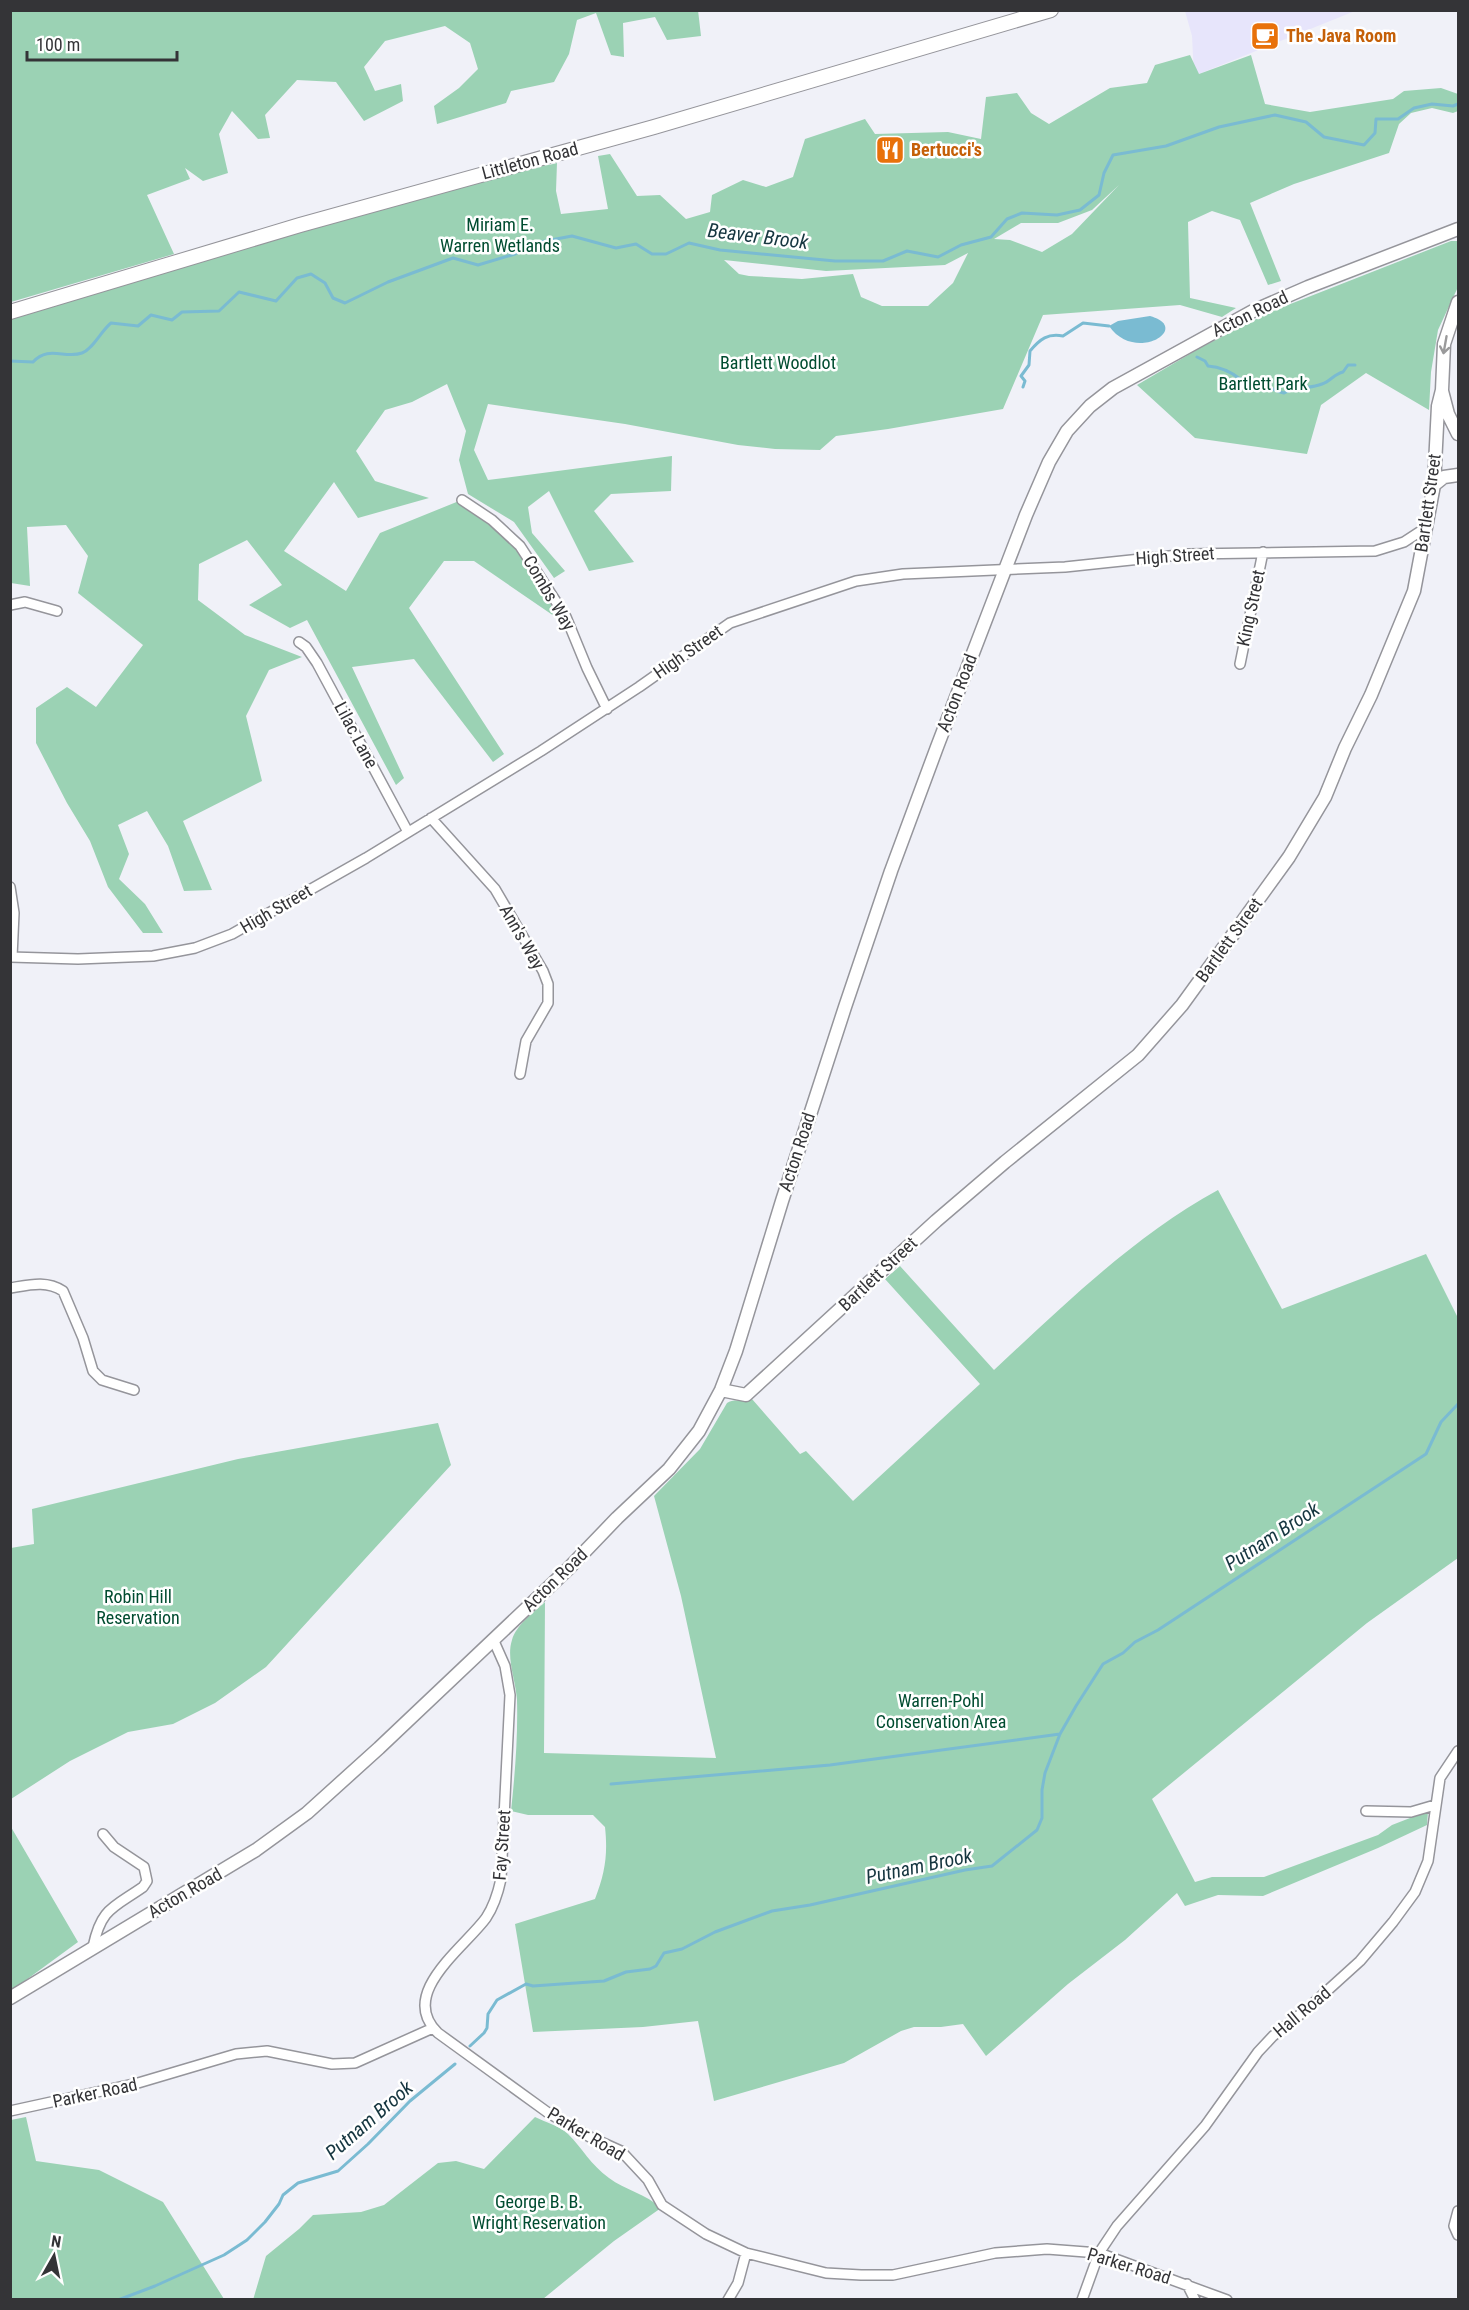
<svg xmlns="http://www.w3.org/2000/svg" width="1469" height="2310" font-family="'Roboto Condensed',sans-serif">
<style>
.commercial{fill:#e7e5fb}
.green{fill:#9bd2b4;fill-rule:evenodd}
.water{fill:#7abbd2}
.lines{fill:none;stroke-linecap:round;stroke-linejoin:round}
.stream{stroke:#7abbd2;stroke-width:3}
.street-casing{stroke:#95959b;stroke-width:12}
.secondary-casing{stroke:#95959b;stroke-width:15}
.primary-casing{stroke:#95959b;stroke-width:16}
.street{stroke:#fff;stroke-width:9}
.secondary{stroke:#fff;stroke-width:12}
.primary{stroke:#fff;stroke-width:14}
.oneway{stroke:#9a9a9b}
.labels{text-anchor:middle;stroke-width:5;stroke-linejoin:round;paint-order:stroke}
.food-label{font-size:18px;font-weight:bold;fill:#c56008;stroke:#fff;text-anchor:start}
.street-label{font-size:18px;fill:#343437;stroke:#fff}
.park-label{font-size:18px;fill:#004c30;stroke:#fff}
.water-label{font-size:20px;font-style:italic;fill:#163640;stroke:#fff}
</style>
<rect width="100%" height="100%" fill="#f0f1f8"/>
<path class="commercial" d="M 1185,11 L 1355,11 L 1194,76 L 1192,36 Z"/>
<path class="green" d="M 11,10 L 698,10 L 701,36 L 667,40 L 655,17 L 623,23 L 624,57 L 611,55 L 596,13 L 577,20 L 569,54 L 554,82 L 511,91 L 506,103 L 437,124 L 434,106 L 459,88 L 478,69 L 470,43 L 445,26 L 385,41 L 364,67 L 375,91 L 401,84 L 403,101 L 364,121 L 336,82 L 297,80 L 265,115 L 270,138 L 258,139 L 232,111 L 219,134 L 228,173 L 203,181 L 185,168 L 190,179 L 147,195 L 174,254 L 11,302 Z
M 1190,55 L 1199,74 L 1251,55 L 1265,104 L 1310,112 L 1393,99 L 1404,91 L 1441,88 L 1458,94 L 1458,111 L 1453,113 L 1432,108 L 1411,113 L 1399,124 L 1389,153 L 1294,184 L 1250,203 L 1281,281 L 1268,285 L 1240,220 L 1212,211 L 1188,222 L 1190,298 L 1236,308 L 1222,317 L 1180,305 L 1043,315 L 1003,409 L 888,429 L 836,436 L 820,450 L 775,449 L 738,445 L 625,424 L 488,404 L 474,450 L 488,480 L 672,456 L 671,491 L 611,494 L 594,511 L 634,562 L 589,571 L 549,491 L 528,507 L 532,533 L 565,571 L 554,578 L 514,522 L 468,494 L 459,460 L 466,431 L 447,384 L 412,402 L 385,410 L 356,451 L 375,481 L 429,498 L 358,518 L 334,482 L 284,551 L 346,591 L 380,533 L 459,501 L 520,546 L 546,586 L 554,616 L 474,561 L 444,561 L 409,608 L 504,754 L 493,762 L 414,659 L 352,667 L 404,778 L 396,785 L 307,620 L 290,628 L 249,605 L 282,585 L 247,540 L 199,564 L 198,600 L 245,635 L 302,657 L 269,670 L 246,716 L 262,781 L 183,821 L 212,890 L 184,891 L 168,846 L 147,811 L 118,825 L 129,854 L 119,879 L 145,904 L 163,933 L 143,933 L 108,887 L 90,841 L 67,803 L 36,743 L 36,708 L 67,687 L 96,707 L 143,645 L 78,593 L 88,556 L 66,525 L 27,527 L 30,586 L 11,583 L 11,312 L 547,157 L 549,165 L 557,163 L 556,191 L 561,214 L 608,209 L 598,156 L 610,154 L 637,196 L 660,195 L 686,219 L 710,212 L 712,195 L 743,180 L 766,187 L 793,177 L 805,139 L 865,119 L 875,134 L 948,132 L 981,139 L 986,97 L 1017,93 L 1031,113 L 1049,124 L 1110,88 L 1147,83 L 1155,65 ZM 1119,185 L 1072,234 L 1042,252 L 1010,240 L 994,239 L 1021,223 L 1058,223 L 1092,210 ZM 968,253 L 953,283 L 928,306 L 882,306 L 861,297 L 853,274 L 802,279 L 749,276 L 739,274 L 724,260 L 826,271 L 945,265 Z
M 1451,241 L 1458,241 L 1458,287 L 1438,330 L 1431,372 L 1429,410 L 1366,373 L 1321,405 L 1307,454 L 1195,438 L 1137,385 L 1200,348 L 1270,312 Z
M 1218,1190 L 1282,1309 L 1426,1254 L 1458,1318 L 1458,1558 L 1367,1623 L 1152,1799 L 1195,1882 L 1212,1877 L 1264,1877 L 1378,1835 L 1392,1825 L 1428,1811 L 1427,1825 L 1378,1848 L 1263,1896 L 1218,1895 L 1185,1906 L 1177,1893 L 1125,1940 L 1068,1984 L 986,2056 L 963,2024 L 941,2027 L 914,2027 L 901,2031 L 844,2063 L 714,2101 L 698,2021 L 643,2027 L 533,2032 L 515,1924 L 595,1899 C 605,1873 608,1855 605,1827 L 593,1815 L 528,1815 L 511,1811 C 515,1774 518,1736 517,1700 C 516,1681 506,1658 512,1640 C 516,1625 534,1612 545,1602 L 544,1753 L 716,1758 L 681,1596 L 654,1496 L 700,1449 L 727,1403 C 734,1398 744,1403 752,1399 L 800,1454 L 806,1451 L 853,1501 L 980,1384 L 885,1279 L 900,1266 L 994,1370 C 1064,1305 1134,1236 1218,1190 Z
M 438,1423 L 451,1465 L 266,1667 L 215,1703 L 173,1724 L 128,1732 L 70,1761 L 11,1799 L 11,1548 L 34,1544 L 32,1509 L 238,1459 Z
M 11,1827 L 78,1942 L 11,1991 L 10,1991 Z
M 26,2117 L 36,2161 L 99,2170 L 163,2202 L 224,2299 L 11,2299 L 11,2120 Z
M 535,2117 C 545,2122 560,2126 568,2134 C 583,2149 590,2164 609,2178 C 625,2190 646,2194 661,2208 L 614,2241 L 543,2299 L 253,2300 L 266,2256 L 299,2229 L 313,2215 L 361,2212 L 384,2205 L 438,2163 L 456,2161 L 484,2169 Z"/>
<path class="water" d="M 1150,316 C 1193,328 1135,364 1109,326 L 1118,321 Z"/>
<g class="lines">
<path class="stream" d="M 1197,357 L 1205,361 L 1208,366 C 1221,367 1230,371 1240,379 C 1258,375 1267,390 1284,393 C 1297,386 1310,389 1322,384 C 1331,381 1334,374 1343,372 L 1348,365 L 1355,365
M 10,361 L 33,362 C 48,345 65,359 82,353 C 93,349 101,331 111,323 L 138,326 L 151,315 L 172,320 L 182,312 L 219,311 L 239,292 L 276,301 L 297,278 L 311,274 L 325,283 L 333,298 L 345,303 L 388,282 L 453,258 L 478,265 L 515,254 L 535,243 L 572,236 L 616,248 L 636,244 L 652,254 L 666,254 L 689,243 L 720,250 L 835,261 L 883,261 L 907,251 L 938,257 L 961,245 L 991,237 L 1007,219 L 1022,213 L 1057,215 L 1080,210 L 1099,195 L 1104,173 L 1113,155 L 1166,146 L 1219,127 L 1275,115 L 1306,122 L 1324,137 L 1364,145 L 1375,133 L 1376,119 L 1398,119 L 1414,108 L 1432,104 L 1453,106 L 1458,104
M 1023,387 L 1025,381 L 1021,376 L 1029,365 L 1030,351 C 1040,339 1048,333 1063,336 L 1083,323 L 1109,326
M 611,1784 L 830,1765 L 1060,1734
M 470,2046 L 484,2033 L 487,2028 L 488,2014 L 497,2000 L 526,1984 L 533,1986 L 604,1981 L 626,1972 L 650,1969 L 656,1966 L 664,1953 L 682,1949 L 715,1932 L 772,1911 L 810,1905 L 965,1870 L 992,1866 L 1037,1830 L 1042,1818 L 1042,1790 L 1045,1773 L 1060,1734 L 1076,1706 L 1103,1664 L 1123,1653 L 1135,1642 L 1158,1630 L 1426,1454 L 1441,1422 L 1458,1404
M 118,2300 L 155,2286 L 224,2255 L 247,2240 L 265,2222 L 279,2204 L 283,2195 L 298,2183 L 338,2171 L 368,2144 L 410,2101 L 455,2064"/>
<g class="street-casing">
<path id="street" d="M 462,500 L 492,520 L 520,546 L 566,617 L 587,668 L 607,709
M 10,605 L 25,602 L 57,611
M 299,642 L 306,647 L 317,663 L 408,832
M 1240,664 L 1263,552
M 431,818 L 495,889 L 543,971 L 548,984 L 548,1003 L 526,1041 L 520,1074
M 10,887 L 14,913 L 12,957
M 10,957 L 78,959 L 153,956 L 195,948 L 232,934 L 366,858 L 541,751 L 639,687 L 730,623 L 856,581 L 903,574 L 1065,567 L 1188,554 L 1375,551 L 1404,542 L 1427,527
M 10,1288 C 29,1285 46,1280 63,1291 L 83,1338 L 93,1371 L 102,1380 L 134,1390
M 493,1639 L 505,1666 L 510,1695 L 501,1879 C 498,1893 494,1906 486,1918 C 464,1948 397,1994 438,2033 L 547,2112 L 590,2137 L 621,2151 L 648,2180 L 662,2205 L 706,2234 L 746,2253 L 826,2273 L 861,2275 L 893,2275 L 995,2253 L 1047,2249 L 1099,2253 L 1227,2300
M 1366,1811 L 1411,1812 L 1435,1805
M 93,1947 C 101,1908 113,1908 143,1887 L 147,1881 L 144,1867 L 114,1847 L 103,1834
M 10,2111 L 138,2083 L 236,2054 L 267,2051 L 332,2064 L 355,2063 L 433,2028
M 1458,2211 L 1454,2226 L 1458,2235
M 1187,2284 L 1195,2300
M 728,2300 L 738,2283 L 746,2253
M 1082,2300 L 1099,2253 L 1117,2226 L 1205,2126 L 1258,2052 L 1273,2036 L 1307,2009 L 1360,1961 L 1393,1922 L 1415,1892 L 1428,1861 L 1440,1778 L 1458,1751"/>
</g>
<g class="secondary-casing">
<path id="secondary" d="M 1442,391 L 1448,414 L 1458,434
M 1434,485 L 1444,477 L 1458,475
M 721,1390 L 746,1395 L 936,1221 L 1005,1162 L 1138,1055 L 1182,1005 L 1289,857 L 1325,797 L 1345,748 L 1371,695 L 1414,591 L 1434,485 L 1438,406 L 1442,390 L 1444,344 L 1458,302
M 10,1998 L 256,1850 L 307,1813 L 379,1748 L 568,1569 L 617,1518 L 669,1469 L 699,1431 L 721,1390 L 736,1351 L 782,1201 L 845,1007 L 891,871 L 937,747 L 1026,515 L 1049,462 L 1067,431 L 1090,406 L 1113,388 L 1253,311 L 1308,287 L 1458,229"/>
</g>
<g class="primary-casing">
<path id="primary" d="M 10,312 L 300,225 L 654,127 L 1051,10"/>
</g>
<use href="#street" class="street"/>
<use href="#secondary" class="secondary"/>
<use href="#primary" class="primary"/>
</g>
<defs><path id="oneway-shaft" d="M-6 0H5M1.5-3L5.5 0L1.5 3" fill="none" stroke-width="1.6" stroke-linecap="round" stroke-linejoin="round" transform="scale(1.5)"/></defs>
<use class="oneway" href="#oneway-shaft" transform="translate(1445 345) rotate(100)"/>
<defs>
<g id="cafe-square" transform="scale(1.5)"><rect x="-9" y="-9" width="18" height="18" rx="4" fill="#e8710a" stroke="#fff"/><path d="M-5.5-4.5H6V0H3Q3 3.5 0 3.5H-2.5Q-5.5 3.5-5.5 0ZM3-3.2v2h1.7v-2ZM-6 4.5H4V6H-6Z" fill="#fff"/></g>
<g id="restaurant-square" transform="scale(1.5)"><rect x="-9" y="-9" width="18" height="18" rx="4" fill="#e8710a" stroke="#fff"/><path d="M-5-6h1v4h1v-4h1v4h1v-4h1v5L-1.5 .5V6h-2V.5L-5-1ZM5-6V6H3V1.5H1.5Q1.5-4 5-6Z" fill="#fff"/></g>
</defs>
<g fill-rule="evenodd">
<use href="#cafe-square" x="1265" y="36"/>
<use href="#restaurant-square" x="890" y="150"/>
</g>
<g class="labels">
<g class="food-label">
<text x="1286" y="42">The Java Room</text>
<text x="911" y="156">Bertucci's</text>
</g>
<g class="street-label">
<text transform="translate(530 161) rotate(-15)" y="6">Littleton Road</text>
<text transform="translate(1250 314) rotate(-26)" y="6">Acton Road</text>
<text transform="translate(1428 503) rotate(-82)" y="6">Bartlett Street</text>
<text transform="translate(1175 556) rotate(-4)" y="6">High Street</text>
<text transform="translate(549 593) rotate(59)" y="6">Combs Way</text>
<text transform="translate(1251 608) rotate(-78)" y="6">King Street</text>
<text transform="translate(688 652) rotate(-35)" y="6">High Street</text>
<text transform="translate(957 693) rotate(-69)" y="6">Acton Road</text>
<text transform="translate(356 735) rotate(62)" y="6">Lilac Lane</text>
<text transform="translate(276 909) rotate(-30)" y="6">High Street</text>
<text transform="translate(522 937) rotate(60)" y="6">Ann's Way</text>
<text transform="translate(1229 940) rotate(-54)" y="6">Bartlett Street</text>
<text transform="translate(797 1152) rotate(-72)" y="6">Acton Road</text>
<text transform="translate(878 1274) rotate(-43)" y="6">Bartlett Street</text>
<text transform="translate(555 1580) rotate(-44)" y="6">Acton Road</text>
<text transform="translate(502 1845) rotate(-86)" y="6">Fay Street</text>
<text transform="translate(185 1893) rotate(-30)" y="6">Acton Road</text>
<text transform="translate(1302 2012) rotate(-40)" y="6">Hall Road</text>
<text transform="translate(95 2093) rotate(-12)" y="6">Parker Road</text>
<text transform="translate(586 2134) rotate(31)" y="6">Parker Road</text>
<text transform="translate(1129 2266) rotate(17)" y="6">Parker Road</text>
</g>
<g class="park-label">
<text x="500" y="231">Miriam E.<tspan x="500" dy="21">Warren Wetlands</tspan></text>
<text x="778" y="369">Bartlett Woodlot</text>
<text x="1263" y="390">Bartlett Park</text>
<text x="138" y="1603">Robin Hill<tspan x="138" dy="21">Reservation</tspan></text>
<text x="941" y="1707">Warren-Pohl<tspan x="941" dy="21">Conservation Area</tspan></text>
<text x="539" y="2208">George B. B.<tspan x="539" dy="21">Wright Reservation</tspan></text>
</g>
<g class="water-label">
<text transform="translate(758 236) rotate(7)" y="7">Beaver Brook</text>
<text transform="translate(1272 1536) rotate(-33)" y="7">Putnam Brook</text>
<text transform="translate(919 1866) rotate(-12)" y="7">Putnam Brook</text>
<text transform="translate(369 2120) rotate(-41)" y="7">Putnam Brook</text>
</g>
</g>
<rect width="1469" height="2310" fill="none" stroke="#343437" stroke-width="24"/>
<g transform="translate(54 2256) rotate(9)" stroke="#ffffff" stroke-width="4.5" paint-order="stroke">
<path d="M0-4.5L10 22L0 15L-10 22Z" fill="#343437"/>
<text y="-9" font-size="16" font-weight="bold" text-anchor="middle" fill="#343437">N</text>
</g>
<path d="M27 51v9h150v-9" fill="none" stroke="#343437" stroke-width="3"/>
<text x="36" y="51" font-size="18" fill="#343437" stroke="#ffffff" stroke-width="4.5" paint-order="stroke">100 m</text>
</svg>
